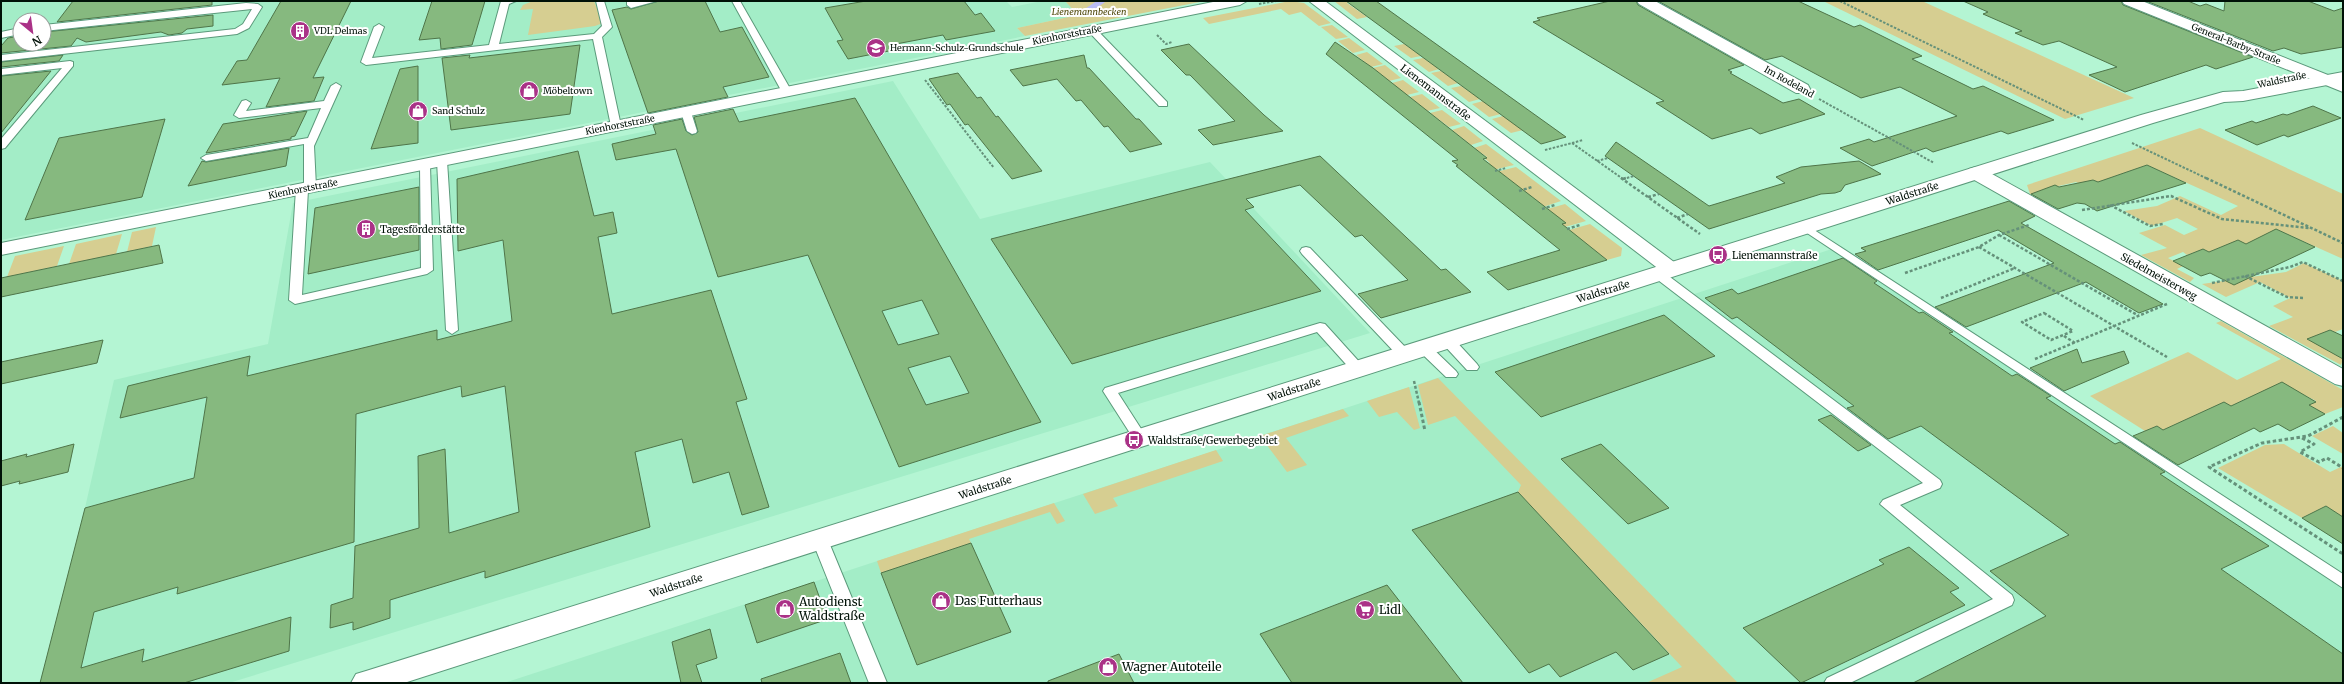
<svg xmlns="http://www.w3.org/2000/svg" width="2344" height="684" font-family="Merriweather,serif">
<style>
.built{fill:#a3edc7;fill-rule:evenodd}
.green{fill:#d6ce91}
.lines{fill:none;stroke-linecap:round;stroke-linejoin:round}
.stream{stroke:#b8bcf4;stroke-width:5.5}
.building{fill:#86b97f;stroke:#4f7549;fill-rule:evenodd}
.lane-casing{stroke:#5b9a7b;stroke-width:2}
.street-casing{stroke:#5b9a7b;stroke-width:2}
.secondary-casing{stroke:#5b9a7b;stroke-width:2}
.path-far2{stroke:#65917a;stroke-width:2;stroke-dasharray:2.5 1.5;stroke-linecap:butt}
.path-far1{stroke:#65917a;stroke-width:2.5;stroke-dasharray:3 2;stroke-linecap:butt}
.path{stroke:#65917a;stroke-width:3;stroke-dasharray:3.5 2.5;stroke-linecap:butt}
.lane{fill:#fff;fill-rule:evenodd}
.street{fill:#fff;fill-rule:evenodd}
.secondary{fill:#fff;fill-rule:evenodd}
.labels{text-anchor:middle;stroke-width:4;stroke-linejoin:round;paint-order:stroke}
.far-park-label{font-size:9px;font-style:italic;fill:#4f4709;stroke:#fff}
.far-poi-label{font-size:9px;fill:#001107;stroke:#fff;text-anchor:start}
.far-street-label{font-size:9px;fill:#001107;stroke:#fff}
.street-label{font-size:10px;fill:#001107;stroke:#fff}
.poi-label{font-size:10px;fill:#001107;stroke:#fff;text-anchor:start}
.near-poi-label{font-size:12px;fill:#001107;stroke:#fff;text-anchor:start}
</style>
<rect width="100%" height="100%" fill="#b4f5d3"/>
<path class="built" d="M 1,1 L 1006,1 L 1012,7 L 1042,1 L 1065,1 L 1078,15 L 1017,28 L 1025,36 L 1,240 ZM 20,20 L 44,20 L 44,44 L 20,44 Z
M 893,81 L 980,219 L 1210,162 L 1370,333 L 229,683 L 40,683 L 85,508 L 114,380 L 268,344 L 293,203 Z
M 1841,246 L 2343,574 L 2343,683 L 504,683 Z"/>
<path class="green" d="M 533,1 L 594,1 L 603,23 L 595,26 L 528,35 L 533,9 L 520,10 L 523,5 Z
M 1065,1 L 1205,1 L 1025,36 L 1017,28 L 1078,15 Z
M 1290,1 L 1304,3 L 1331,23 L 1319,26 L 1301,12 L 1289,15 L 1281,9 L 1209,24 L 1203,18 Z
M 1334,1 L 1354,1 L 1347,3 L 1367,17 L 1357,19 Z
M 1823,1 L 1922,1 L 2134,98 L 2065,119 Z
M 1332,25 L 1348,37 L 1336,39 L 1321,27 Z
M 1349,38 L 1365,50 L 1353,53 L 1338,41 Z
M 1404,44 L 1421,56 L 1411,58 L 1394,46 Z
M 1367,52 L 1383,64 L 1371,67 L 1356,55 Z
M 1423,58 L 1439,69 L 1429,72 L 1413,60 Z
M 1385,65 L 1401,78 L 1389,81 L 1373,68 Z
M 1441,71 L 1458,83 L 1448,86 L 1431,73 Z
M 1403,80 L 1419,92 L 1407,95 L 1392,83 Z
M 1461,86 L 1480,99 L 1469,102 L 1451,88 Z
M 1422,94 L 1440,108 L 1427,111 L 1410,97 Z
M 1483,101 L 1501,114 L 1489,117 L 1472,104 Z
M 1442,110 L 1461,124 L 1449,127 L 1430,113 Z
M 1503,116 L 1523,130 L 1511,133 L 1492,119 Z
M 1464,126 L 1483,141 L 1471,145 L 1452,130 Z
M 2200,128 L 2343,194 L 2343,259 L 2276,229 L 2262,240 L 2228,249 L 2223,246 L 2209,252 L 2203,249 L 2187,255 L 2183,252 L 2168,258 L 2183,266 L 2177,269 L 2194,278 L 2190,282 L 2141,255 L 2167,248 L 2139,233 L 2165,225 L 2184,235 L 2198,229 L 2177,218 L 2152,226 L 2124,211 L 2157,206 L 2180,196 L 2221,215 L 2238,206 L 2147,165 L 2098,182 L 2093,180 L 2080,184 L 2076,182 L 2041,190 L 2053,197 L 2042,201 L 2030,194 L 2027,185 Z
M 1486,144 L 1514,165 L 1493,170 L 1486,164 L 1490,163 L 1484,158 L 1487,157 L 1474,148 Z
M 1516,167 L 1561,201 L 1540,208 L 1540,203 L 1530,195 L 1526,196 L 1507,177 L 1503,178 L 1496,172 Z
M 1565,204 L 1586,221 L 1565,227 L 1562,224 L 1565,223 L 1544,210 Z
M 1590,224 L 1622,248 L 1621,256 L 1607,260 L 1569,230 Z
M 156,227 L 152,246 L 127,252 L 132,232 Z
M 122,234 L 116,254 L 69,264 L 76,244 Z
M 64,246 L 57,266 L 7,277 L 15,256 Z
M 2304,263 L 2343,281 L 2343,329 L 2335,332 L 2330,330 L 2314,337 L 2325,349 L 2343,359 L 2341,365 L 2269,326 L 2293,317 L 2273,306 L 2290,298 L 2260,282 L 2226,297 L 2202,284 L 2286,272 Z
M 2221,321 L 2343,390 L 2343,407 L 2325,414 L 2309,405 L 2316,401 L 2293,389 L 2255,401 L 2249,397 L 2231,406 L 2224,402 L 2163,430 L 2157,426 L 2145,431 L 2090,396 L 2188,352 L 2237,380 L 2281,359 L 2216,323 Z
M 1438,378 L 1738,683 L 1646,683 L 1682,667 L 1518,492 L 1521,485 L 1455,416 L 1428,425 L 1418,385 Z
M 1409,387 L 1420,428 L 1414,430 L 1397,412 L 1379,417 L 1367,401 Z
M 1343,409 L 1349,416 L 1286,438 L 1307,465 L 1287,472 L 1260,436 Z
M 2333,426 L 2343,433 L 2343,454 L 2312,436 Z
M 2284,444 L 2330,472 L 2343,466 L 2343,517 L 2326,506 L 2302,518 L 2218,468 L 2265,445 Z
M 1216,450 L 1223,461 L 1113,498 L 1118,506 L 1095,514 L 1083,494 Z
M 1054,503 L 1065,521 L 1057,524 L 1050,512 L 969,539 L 971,543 L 881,573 L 877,561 Z"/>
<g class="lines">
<path class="stream" d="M 1085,12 L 1102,1"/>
</g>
<path class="building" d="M 73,1 L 212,1 L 212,5 L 57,22 Z
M 281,1 L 351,1 L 313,78 L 324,77 L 314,101 L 266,107 L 280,78 L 222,85 L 237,61 L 247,60 Z
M 432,1 L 485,1 L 472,45 L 441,49 L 440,38 L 419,40 Z
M 659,1 L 705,1 L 720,32 L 742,27 L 769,77 L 723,87 L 728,97 L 648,113 L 612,10 L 627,7 L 631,9 Z
M 866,1 L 964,1 L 975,15 L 981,13 L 995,31 L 946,40 L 943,35 L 896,44 L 899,49 L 848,59 L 837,41 L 843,40 L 825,8 Z
M 1346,1 L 1376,1 L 1566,137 L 1541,144 Z
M 1610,1 L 1636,1 L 1638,5 L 1744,65 L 1728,70 L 1732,72 L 1730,73 L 1783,103 L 1799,99 L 1825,114 L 1760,134 L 1751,128 L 1712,139 L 1656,103 L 1664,101 L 1533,22 L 1540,20 L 1537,18 Z
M 1658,1 L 1798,1 L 1854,27 L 1860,25 L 1922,56 L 1912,59 L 1973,89 L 1983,86 L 2054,120 L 2008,134 L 2001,131 L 1933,152 L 1926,148 L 1872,166 L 1840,148 L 1869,139 L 1874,142 L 1957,116 L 1900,87 L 1861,98 L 1782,56 L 1765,60 Z
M 1963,1 L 2121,1 L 2123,5 L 2253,57 L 2216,69 L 2206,65 L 2125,92 L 2089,75 L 2117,67 L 2059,41 L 2043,45 L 2015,33 L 2022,31 L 1983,14 L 1988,12 Z
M 2146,1 L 2188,1 L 2200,6 L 2206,4 L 2224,11 L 2225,1 L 2308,1 L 2334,11 L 2343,8 L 2343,47 L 2301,54 L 2284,48 L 2273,51 Z
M 213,15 L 213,26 L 187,29 L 182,33 L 169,35 L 161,32 L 86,42 L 77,38 L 71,46 L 1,53 L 1,46 L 8,38 L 20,36 L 20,44 L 44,44 L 44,32 Z
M 1335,42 L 1373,68 L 1487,158 L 1483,159 L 1566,223 L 1562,224 L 1607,260 L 1508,290 L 1487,272 L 1560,250 L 1456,166 L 1458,165 L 1452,161 L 1458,160 L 1326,54 Z
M 1189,44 L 1264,115 L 1283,131 L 1213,145 L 1198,130 L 1235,121 L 1190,75 L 1186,75 L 1161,50 Z
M 580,45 L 570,114 L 451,130 L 442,58 L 470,55 L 469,58 Z
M 63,55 L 59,61 L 1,67 L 1,62 Z
M 1084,55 L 1087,68 L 1089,68 L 1136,119 L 1139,119 L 1162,144 L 1130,152 L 1108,126 L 1104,127 L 1081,100 L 1076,101 L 1057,79 L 1023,86 L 1010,70 Z
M 418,66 L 418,143 L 371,149 L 400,69 Z
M 51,71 L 1,133 L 1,76 Z
M 958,73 L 977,98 L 981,97 L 996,117 L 998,116 L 1042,171 L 1012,179 L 968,124 L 965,125 L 950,104 L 947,105 L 929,79 Z
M 855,98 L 912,196 L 1041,422 L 899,467 L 808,255 L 718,277 L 676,149 L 616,160 L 612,144 L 656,134 L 653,125 L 682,119 L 686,131 L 692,135 L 698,132 L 694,117 L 733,109 L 739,122 ZM 922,300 L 939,334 L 898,345 L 882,311 ZM 950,356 L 969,393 L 926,405 L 908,368 Z
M 2313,106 L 2341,118 L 2288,137 L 2284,135 L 2257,145 L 2225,130 L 2252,121 L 2256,123 L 2283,114 L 2287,115 Z
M 307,111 L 295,136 L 291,137 L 291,139 L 206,153 L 223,124 Z
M 165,119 L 142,197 L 25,220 L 59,138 Z
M 1616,142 L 1709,206 L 1785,183 L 1776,177 L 1801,167 L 1859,161 L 1881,174 L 1845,185 L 1841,191 L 1835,193 L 1821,194 L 1709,229 L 1605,156 Z
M 289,148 L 286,166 L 188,186 L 202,161 L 206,162 Z
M 578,151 L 594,216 L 613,212 L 617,233 L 598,237 L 612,314 L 711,290 L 747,399 L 736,402 L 769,507 L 742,515 L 729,472 L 693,483 L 682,439 L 635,452 L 650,527 L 485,578 L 485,571 L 390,600 L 390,618 L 353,630 L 353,622 L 330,628 L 331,605 L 353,598 L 355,546 L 419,528 L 418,456 L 445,449 L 449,533 L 519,512 L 505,386 L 462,397 L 461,386 L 356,414 L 354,542 L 177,594 L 178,587 L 94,612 L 81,668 L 144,649 L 142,662 L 291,617 L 289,651 L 184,683 L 40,683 L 85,508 L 194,478 L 207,397 L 120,418 L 128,386 L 250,356 L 247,376 L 437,330 L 437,340 L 512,321 L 503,240 L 458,251 L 457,179 Z
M 1320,156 L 1441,270 L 1446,269 L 1471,292 L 1381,318 L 1358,294 L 1408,280 L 1362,235 L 1355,237 L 1300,185 L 1246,199 L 1254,207 L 1245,210 L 1321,291 L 1072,364 L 991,239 Z
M 2147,165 L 2186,183 L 2097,211 L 2085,204 L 2077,203 L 2058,209 L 2031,194 L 2055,185 L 2059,187 L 2093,180 L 2098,182 Z
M 419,187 L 419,250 L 308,274 L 315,208 Z
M 2009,201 L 2035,216 L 2021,223 L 2163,304 L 2139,313 L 2086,282 L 1966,327 L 1935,307 L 2054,263 L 1998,230 L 1878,270 L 1855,254 L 1866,251 L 1861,248 Z
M 2276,229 L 2315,247 L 2234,285 L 2210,273 L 2201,276 L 2173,261 L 2203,249 L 2209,252 L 2238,240 L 2246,244 Z
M 159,245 L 163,263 L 1,297 L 1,278 Z
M 1843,258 L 1877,281 L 1874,283 L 1919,313 L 1923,312 L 1953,332 L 1949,333 L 2012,376 L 2017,374 L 2051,396 L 2046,398 L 2115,444 L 2120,442 L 2165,472 L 2160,474 L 2269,546 L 2221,569 L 2343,654 L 2343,683 L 1913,683 L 2046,616 L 1990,571 L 2069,535 L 1921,426 L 1888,439 L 1847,408 L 1854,406 L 1737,317 L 1732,319 L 1705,298 L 1732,289 L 1738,294 Z
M 1664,315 L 1715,356 L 1541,417 L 1495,372 Z
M 2330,330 L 2343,336 L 2343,359 L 2307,339 Z
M 103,340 L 97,363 L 1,384 L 1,362 Z
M 2077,349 L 2082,363 L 2124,351 L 2129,363 L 2064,391 L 2030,368 Z
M 2282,382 L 2316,402 L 2309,405 L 2325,414 L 2290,431 L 2278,424 L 2260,432 L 2254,428 L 2178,465 L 2133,436 L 2157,426 L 2163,430 L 2224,402 L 2231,406 Z
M 1831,415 L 1871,445 L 1858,451 L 1818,420 Z
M 74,444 L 68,472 L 19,484 L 20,481 L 1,486 L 1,461 L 27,454 L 26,457 Z
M 1601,444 L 1669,508 L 1628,524 L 1561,459 Z
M 1518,492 L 1669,654 L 1633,670 L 1616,652 L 1560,677 L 1549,664 L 1529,673 L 1412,530 Z
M 2326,506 L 2343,517 L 2343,544 L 2302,518 Z
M 971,543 L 1011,632 L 917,665 L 881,573 Z
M 1909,547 L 1959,588 L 1950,592 L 1965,605 L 1801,683 L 1743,628 L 1884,564 L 1879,560 Z
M 814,582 L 826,616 L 824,617 L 825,620 L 757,643 L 745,605 Z
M 1387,585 L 1463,683 L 1292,683 L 1260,634 Z
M 710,629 L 717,658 L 696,665 L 702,683 L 681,683 L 672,642 Z
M 840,653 L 851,683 L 762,683 L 761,679 Z
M 1119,654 L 1134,683 L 1048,683 L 1048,681 Z"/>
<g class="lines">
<g class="lane-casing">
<path id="lane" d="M 501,1 L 516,1 L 509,4 L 499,44 L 594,34 L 602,26 L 596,1 L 604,1 L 612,27 L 602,37 L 621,126 L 620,128 L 612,128 L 611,126 L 593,39 L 366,65 L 361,62 L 374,27 L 379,24 L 384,27 L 372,58 L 489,45 Z
M 627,1 L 657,1 L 631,8 L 627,5 Z
M 732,1 L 740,1 L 792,92 L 790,94 L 784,94 L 782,92 Z
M 246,3 L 258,4 L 262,7 L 249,28 L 237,34 L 1,61 L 1,55 L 235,29 L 243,24 L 252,9 L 44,31 L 44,25 Z
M 20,28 L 20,34 L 1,38 L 1,32 Z
M 1089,28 L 1095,28 L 1167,102 L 1167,106 L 1159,106 L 1089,32 Z
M 70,61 L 73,62 L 73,66 L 5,148 L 1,149 L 1,139 L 62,68 L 1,75 L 1,69 Z
M 336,83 L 341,86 L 314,146 L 316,187 L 314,189 L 308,190 L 302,295 L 421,268 L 420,165 L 425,162 L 430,165 L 433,270 L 427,274 L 295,304 L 289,300 L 296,189 L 298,187 L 304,186 L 304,144 L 206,161 L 201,158 L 206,155 L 308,138 L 321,108 L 239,118 L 234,115 L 242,101 L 246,100 L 251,103 L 246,111 L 324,101 L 331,86 Z
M 686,109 L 691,112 L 697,131 L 696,133 L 692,134 L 687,131 L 681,112 Z
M 442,158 L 447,161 L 458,330 L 452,334 L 446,330 L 437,161 Z
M 1805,224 L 2343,574 L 2343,588 L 1801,229 L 1799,227 L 1801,225 Z
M 1306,247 L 1310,248 L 1409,351 L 1411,354 L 1409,357 L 1399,357 L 1302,254 L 1300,251 L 1302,248 Z
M 1658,270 L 1662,271 L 1940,480 L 1942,484 L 1940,488 L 1900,505 L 2012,595 L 2014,600 L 2012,605 L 1850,683 L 1824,683 L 1827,678 L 1993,599 L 1880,504 L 1883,500 L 1923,483 L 1654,277 L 1652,274 Z
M 1320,323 L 1325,324 L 1363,366 L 1365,369 L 1363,372 L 1353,372 L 1317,332 L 1118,393 L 1147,438 L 1145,441 L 1135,441 L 1103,391 L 1105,388 Z
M 1447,336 L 1452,337 L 1477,364 L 1479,367 L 1477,370 L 1467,370 L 1442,343 L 1441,340 L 1442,337 Z
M 1424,344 L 1429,345 L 1456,371 L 1458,374 L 1456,377 L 1446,377 L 1419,351 L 1417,348 Z
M 820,534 L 825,536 L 828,540 L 887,683 L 869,683 L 812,540 L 815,536 Z"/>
</g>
<g class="street-casing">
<path id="street" d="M 1218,1 L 1247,1 L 1240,5 L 1,255 L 1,243 Z
M 1309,1 L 1325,1 L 1678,265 L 1681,269 L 1678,273 L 1671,275 L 1664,273 Z
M 1637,1 L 1655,1 L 1808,85 L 1810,89 L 1808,93 L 1796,93 L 1639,4 Z
M 2122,1 L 2142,1 L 2343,81 L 2343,92 L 2124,4 Z
M 1976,167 L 1983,169 L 2343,369 L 2343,386 L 2335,384 L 1969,177 L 1967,173 L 1969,169 Z"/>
</g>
<g class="secondary-casing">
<path id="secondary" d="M 2343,72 L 2343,82 L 2243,101 L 2224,102 L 2153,123 L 404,683 L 351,683 L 356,674 L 366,671 L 2141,115 L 2223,92 L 2243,91 Z"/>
</g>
<path class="path-far2" d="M 1840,1 L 2084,120
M 1259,4 L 1276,1
M 1157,35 L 1166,44 L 1172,42
M 925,80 L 994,168
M 1819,99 L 1934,163
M 1572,143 L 1583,140
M 2132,143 L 2208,179
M 1545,150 L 1572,143 L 1623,179
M 1597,161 L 1608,158
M 1495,171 L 1506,168
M 1623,179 L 1634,176"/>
<path class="path-far1" d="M 1621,178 L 1700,234
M 2206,178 L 2343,243
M 1623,179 L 1626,178
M 1519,191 L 1532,187
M 1648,197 L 1659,194
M 2110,205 L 2150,226 L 2163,224
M 1542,209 L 1555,205
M 2082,210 L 2171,196 L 2222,219 L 2309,228
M 1677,218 L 1688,214
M 1567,229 L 1580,225
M 1999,235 L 2139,316
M 1979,247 L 2167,357
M 1905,273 L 1979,247 L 1999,235 L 2029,225
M 2245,276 L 2287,297 L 2303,298
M 2212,283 L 2290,267 L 2303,262 L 2343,281
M 1941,298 L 2015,268
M 2044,313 L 2073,331 L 2051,340 L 2022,322 Z
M 2064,336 L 2075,343
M 2035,359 L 2167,304
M 1414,381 L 1419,403"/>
<path class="path" d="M 1419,402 L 1425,431
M 2343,417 L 2308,436 L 2262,443 L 2209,467 L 2343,554
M 2302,438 L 2314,444 L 2300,452 L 2319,462 L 2327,458 L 2343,468"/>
<use href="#lane" class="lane"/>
<use href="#street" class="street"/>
<use href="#secondary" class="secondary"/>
</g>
<defs>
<g id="building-disc" transform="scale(1)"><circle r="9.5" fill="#aa3287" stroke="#fff"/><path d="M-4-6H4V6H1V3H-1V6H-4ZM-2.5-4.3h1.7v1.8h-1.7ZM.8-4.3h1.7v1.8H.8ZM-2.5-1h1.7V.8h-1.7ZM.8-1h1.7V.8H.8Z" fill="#fff"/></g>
<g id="school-disc" transform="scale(1)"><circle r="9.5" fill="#aa3287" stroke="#fff"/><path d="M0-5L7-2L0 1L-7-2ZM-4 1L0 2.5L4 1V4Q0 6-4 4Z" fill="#fff"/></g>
<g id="shop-disc" transform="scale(1)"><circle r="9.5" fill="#aa3287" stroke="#fff"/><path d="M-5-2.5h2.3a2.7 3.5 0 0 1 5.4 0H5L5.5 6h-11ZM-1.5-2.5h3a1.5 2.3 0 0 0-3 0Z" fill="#fff"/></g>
<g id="bus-disc" transform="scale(1)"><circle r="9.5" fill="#aa3287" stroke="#fff"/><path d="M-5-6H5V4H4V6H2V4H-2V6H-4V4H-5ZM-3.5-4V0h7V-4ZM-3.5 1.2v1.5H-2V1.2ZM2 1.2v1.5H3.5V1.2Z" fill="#fff"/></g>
<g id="supermarket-disc" transform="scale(1)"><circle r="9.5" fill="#aa3287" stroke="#fff"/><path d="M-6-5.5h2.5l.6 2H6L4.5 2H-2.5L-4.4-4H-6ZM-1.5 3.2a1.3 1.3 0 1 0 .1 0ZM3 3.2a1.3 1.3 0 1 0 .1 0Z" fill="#fff"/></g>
</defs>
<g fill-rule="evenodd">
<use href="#building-disc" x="300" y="31"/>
<use href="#school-disc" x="876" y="48"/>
<use href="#shop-disc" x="529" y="91"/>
<use href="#shop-disc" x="418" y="111"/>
<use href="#building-disc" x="366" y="229"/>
<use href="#bus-disc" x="1718" y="255"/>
<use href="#bus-disc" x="1134" y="440"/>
<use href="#shop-disc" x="941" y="601"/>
<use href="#shop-disc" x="785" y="609"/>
<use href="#supermarket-disc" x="1365" y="610"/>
<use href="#shop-disc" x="1108" y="667"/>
</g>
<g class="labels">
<g class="far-park-label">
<text x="1089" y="15">Lienemannbecken</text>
</g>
<g class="far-poi-label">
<text x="314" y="34">VDL Delmas</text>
<text x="890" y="51">Hermann-Schulz-Grundschule</text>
<text x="543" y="94">Möbeltown</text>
<text x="432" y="114">Sand Schulz</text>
</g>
<g class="far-street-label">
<text transform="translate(1067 35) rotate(-11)" y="3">Kienhorststraße</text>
<text transform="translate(2236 44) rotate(22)" y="3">General-Barby-Straße</text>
<text transform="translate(2282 80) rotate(-12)" y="3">Waldstraße</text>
<text transform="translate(1789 82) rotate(29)" y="3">Im Rodeland</text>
<text transform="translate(620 125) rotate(-11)" y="3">Kienhorststraße</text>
<text transform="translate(303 189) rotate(-11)" y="3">Kienhorststraße</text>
</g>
<g class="street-label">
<text transform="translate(1436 92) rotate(37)" y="4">Lienemannstraße</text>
<text transform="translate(1912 193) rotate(-18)" y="4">Waldstraße</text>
<text transform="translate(2159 276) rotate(29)" y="4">Siedelmeisterweg</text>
<text transform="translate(1603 291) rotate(-17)" y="4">Waldstraße</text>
<text transform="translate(1294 389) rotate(-18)" y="4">Waldstraße</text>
<text transform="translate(985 487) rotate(-18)" y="4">Waldstraße</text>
<text transform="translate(676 585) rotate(-18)" y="4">Waldstraße</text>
</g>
<g class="poi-label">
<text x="380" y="233">Tagesförderstätte</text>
<text x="1732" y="259">Lienemannstraße</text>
<text x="1148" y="444">Waldstraße/Gewerbegebiet</text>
</g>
<g class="near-poi-label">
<text x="955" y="605">Das Futterhaus</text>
<text x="799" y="606">Autodienst<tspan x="799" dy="14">Waldstraße</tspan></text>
<text x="1379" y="614">Lidl</text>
<text x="1122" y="671">Wagner Autoteile</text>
</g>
</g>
<rect width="2344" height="684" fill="none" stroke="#001107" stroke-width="4"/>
<g transform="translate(32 32) rotate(151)"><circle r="19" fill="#ffffff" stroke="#99a09c"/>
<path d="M0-3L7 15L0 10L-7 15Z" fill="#aa3287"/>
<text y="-6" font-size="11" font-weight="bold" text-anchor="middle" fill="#001107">N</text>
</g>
</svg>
